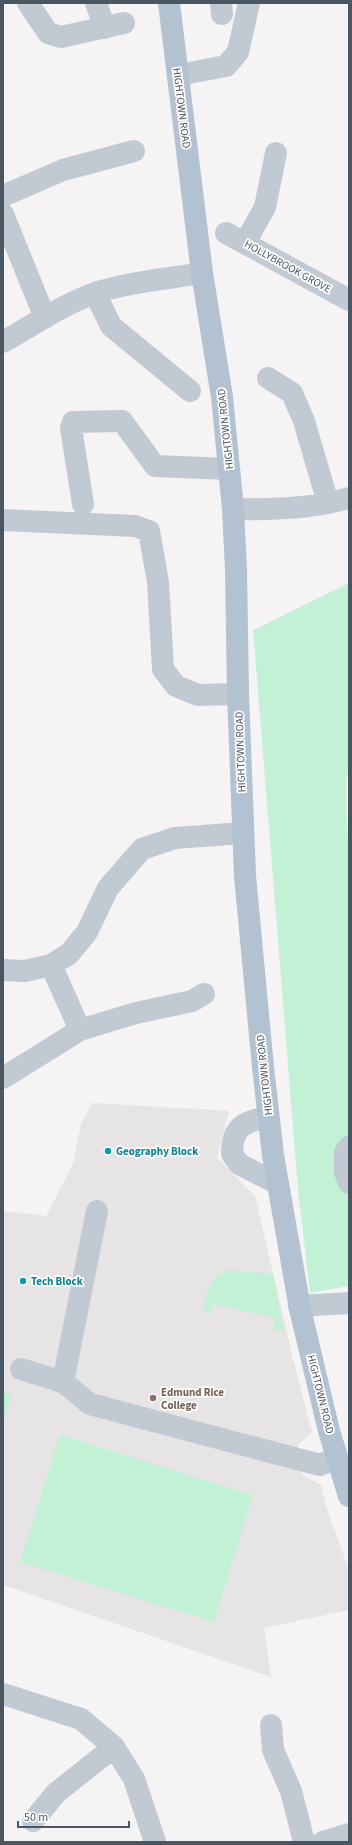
<svg xmlns="http://www.w3.org/2000/svg" width="352" height="1845" font-family="'Source Sans 3',sans-serif">
<style>
.education{fill:#e6e4e5}
.green{fill:#c3f1d5}
.lines{fill:none;stroke-linecap:round;stroke-linejoin:round}
.minor{stroke:#c1cad2;stroke-width:22}
.major{stroke:#b3c2d1;stroke-width:22}
.culture-dot{fill:#0f9aa8;stroke:#fff;stroke-width:1.5}
.education-dot{fill:#8d6e63;stroke:#fff;stroke-width:1.5}
.labels{text-anchor:middle;stroke-width:3.5;stroke-linejoin:round;paint-order:stroke}
.street-label{font-size:11px;fill:#4a5661;stroke:#fff}
.culture-label{font-size:11px;font-weight:bold;fill:#0d838f;stroke:#fff;text-anchor:start}
.education-label{font-size:11px;font-weight:bold;fill:#785e54;stroke:#fff;text-anchor:start}
</style>
<rect width="100%" height="100%" fill="#f5f3f3"/>
<path class="education" d="M 92,1103 L 229,1111 L 217,1158 L 255,1196 L 293,1359 L 312,1432 L 298,1445 L 302,1475 L 321,1485 L 327,1509 L 349,1570 L 349,1610 L 264,1628 L 271,1677 L 3,1585 L 3,1211 L 46,1216 L 73,1164 L 81,1124 Z"/>
<path class="green" d="M 349,583 L 349,773 L 346,777 L 347,837 L 349,807 L 349,1286 L 310,1293 L 298,1189 L 253,629 L 254,630 Z
M 230,1270 L 273,1274 L 284,1331 L 273,1329 L 275,1318 L 213,1304 L 210,1314 L 204,1312 C 204,1294 211,1273 230,1270 Z
M 3,1392 L 12,1396 L 3,1419 Z
M 60,1435 L 253,1495 L 214,1622 L 20,1562 Z"/>
<g class="lines">
<path class="minor" d="M 28,3 L 48,33 L 61,37 L 124,23
M 96,3 L 105,28
M 221,3 L 222,14
M 178,75 L 226,66 L 238,52 L 249,3
M 3,196 L 63,170 L 134,151
M 3,214 L 45,318
M 226,233 L 349,300
M 245,243 L 265,207 L 276,153
M 95,293 L 111,326 L 190,391
M 3,342 C 33,325 62,305 95,293 C 129,282 167,279 202,273
M 268,378 L 292,393 L 304,421 L 328,503
M 83,504 L 71,428 L 73,422 L 122,421 L 155,466 L 229,469
M 233,509 C 269,510 315,508 349,498
M 3,520 L 135,526 L 149,531 L 158,582 L 163,669 L 176,686 L 198,695 L 238,694
M 51,965 L 80,1030
M 3,970 L 25,971 L 51,965 L 69,954 L 87,932 L 108,888 L 142,849 L 175,838 L 243,833
M 3,1078 L 80,1030 L 136,1013 L 192,1001 L 204,994
M 268,1117 C 244,1122 232,1126 232,1154 L 239,1164 L 278,1184
M 349,1147 L 345,1152 L 345,1172 L 349,1183
M 299,1306 L 349,1303
M 21,1369 L 63,1382 L 90,1404 L 320,1465 L 337,1458
M 63,1382 L 97,1211
M 3,1694 L 81,1719 L 114,1747 L 134,1779 L 155,1842
M 271,1725 L 273,1750 L 291,1791 L 304,1842
M 33,1821 L 56,1793 L 114,1747
M 323,1842 L 349,1834"/>
<path class="major" d="M 169,3 L 202,273 L 222,397 L 233,509 L 236,569 L 238,694 L 245,876 L 263,1067 L 273,1155 L 300,1309 L 329,1431 L 349,1496"/>
</g>
<g class="culture-dot">
<circle cx="108" cy="1151" r="4"/>
<circle cx="23" cy="1281" r="4"/>
</g>
<circle class="education-dot" cx="153" cy="1398" r="4"/>
<g class="labels">
<g class="street-label">
<text transform="translate(182 108) rotate(83)" y="4">HIGHTOWN ROAD</text>
<text transform="translate(288 266) rotate(29)" y="4">HOLLYBROOK GROVE</text>
<text transform="translate(225 429) rotate(-96)" y="4">HIGHTOWN ROAD</text>
<text transform="translate(240 752) rotate(-92)" y="4">HIGHTOWN ROAD</text>
<text transform="translate(264 1075) rotate(-96)" y="4">HIGHTOWN ROAD</text>
<text transform="translate(321 1394) rotate(76)" y="4">HIGHTOWN ROAD</text>
</g>
<g class="culture-label">
<text x="116" y="1155">Geography Block</text>
<text x="31" y="1285">Tech Block</text>
</g>
<g class="education-label">
<text x="161" y="1396">Edmund Rice<tspan x="161" dy="13">College</tspan></text>
</g>
</g>
<rect width="352" height="1845" fill="none" stroke="#4a5661" stroke-width="8"/>
<path d="M18 1821v6h111v-6" fill="none" stroke="#4a5661" stroke-width="2"/>
<text x="24" y="1821" font-size="12" fill="#4a5661" stroke="#ffffff" stroke-width="3" paint-order="stroke">50 m</text>
</svg>
